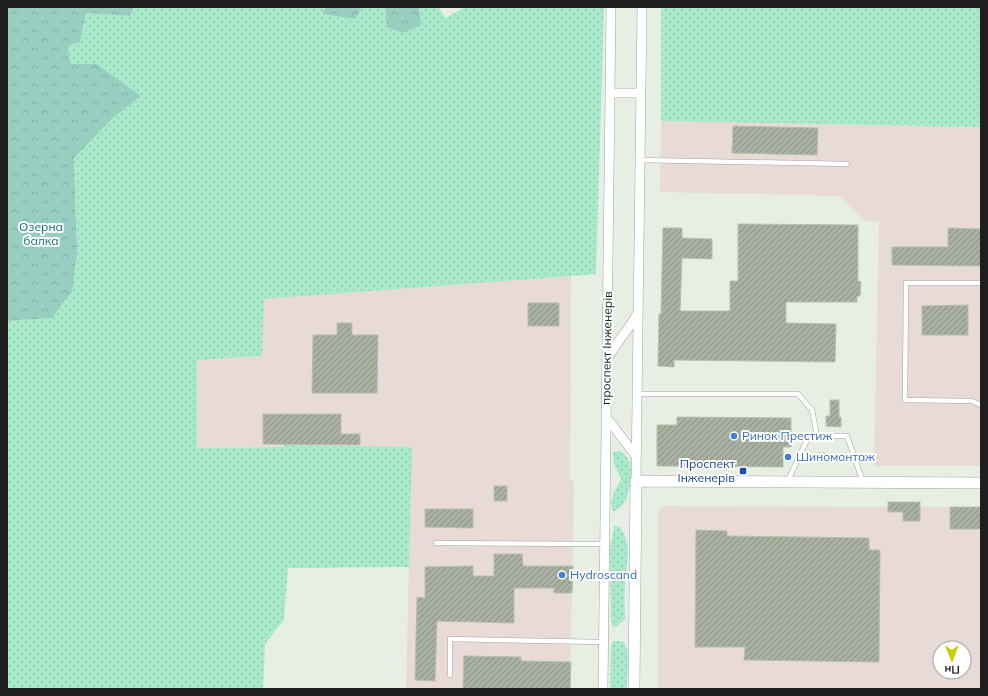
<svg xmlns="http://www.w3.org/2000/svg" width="988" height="696" font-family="Mulish,sans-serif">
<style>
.industrial{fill:#e8dad6;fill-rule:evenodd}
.grass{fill:url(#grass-dots)}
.forest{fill:url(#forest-crowns)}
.building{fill:url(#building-hatch);stroke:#b4c1a6}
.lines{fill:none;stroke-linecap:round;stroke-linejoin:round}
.service-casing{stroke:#a2a2a2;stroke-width:5.5}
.minor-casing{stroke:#a2a2a2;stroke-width:10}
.tertiary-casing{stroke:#a2a2a2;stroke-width:12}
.service{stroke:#fff;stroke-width:4.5}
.minor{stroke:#fff;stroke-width:9}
.tertiary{stroke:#fff;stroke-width:11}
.shop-dot{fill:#3f7fe0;stroke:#fff;stroke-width:1.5}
.transit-dot{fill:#1a4fb4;stroke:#fff;stroke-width:1.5}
.labels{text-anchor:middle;stroke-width:4;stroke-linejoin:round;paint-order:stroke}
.park-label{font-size:12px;fill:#0b707c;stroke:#fff}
.street-label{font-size:12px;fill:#1e1e1e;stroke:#fff}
.shop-label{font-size:12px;fill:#366cbe;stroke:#fff;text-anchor:start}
.transit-label{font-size:12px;fill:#164399;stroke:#fff;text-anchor:end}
</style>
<defs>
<pattern id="grass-dots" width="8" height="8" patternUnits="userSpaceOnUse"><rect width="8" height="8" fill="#a9e9cc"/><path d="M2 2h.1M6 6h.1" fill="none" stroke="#91c7af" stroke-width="1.8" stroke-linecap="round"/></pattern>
<pattern id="forest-crowns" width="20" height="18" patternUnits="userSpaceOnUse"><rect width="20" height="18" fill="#98cec0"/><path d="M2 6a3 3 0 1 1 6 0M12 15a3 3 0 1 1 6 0" fill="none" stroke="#83b0a5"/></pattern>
<pattern id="building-hatch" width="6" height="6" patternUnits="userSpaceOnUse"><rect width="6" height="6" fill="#aab1a3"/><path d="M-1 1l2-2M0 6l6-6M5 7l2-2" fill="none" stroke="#8a8f84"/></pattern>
</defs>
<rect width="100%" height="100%" fill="#e7efe4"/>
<path class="industrial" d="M 661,121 L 981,127 L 981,466 L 874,466 L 879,221 L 865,221 L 839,196 L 660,192 Z
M 571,275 L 570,481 L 574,481 L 570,689 L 406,688 L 411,481 L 360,445 L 197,448 L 197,360 L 203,360 L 263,299 Z
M 664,506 L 888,507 L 903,512 L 903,521 L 920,521 L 920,507 L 950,507 L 950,529 L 981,529 L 981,689 L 658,689 L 658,512 ZM 940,648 L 964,648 L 964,672 L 940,672 Z"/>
<path class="grass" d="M 134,7 L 326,7 L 322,14 L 355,19 L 362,7 L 419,8 L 438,7 L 446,18 L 465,7 L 604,7 L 596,274 L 264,299 L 262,356 L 197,360 L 197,448 L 283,447 L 284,445 L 412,447 L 409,567 L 288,568 L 284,620 L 265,644 L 263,689 L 7,689 L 7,321 L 52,318 L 77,251 L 74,158 L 113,118 L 141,96 L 70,64 L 68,46 L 80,42 L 86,13 L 130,16 Z
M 661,7 L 981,7 L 981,127 L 661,121 Z
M 615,451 L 620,451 C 624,454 627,456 629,460 C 634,472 630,509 613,511 C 607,501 617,488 621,479 L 614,464 L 613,453 Z
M 614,526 L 620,527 C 633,547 626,563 625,584 C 624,596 625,608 625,619 L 616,627 L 613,627 L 611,621 L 610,550 Z
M 613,641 L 622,641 C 632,648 626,677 627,689 L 610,689 L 611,647 Z"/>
<path class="forest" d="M 7,7 L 134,7 L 130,16 L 86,13 L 80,42 L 68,46 L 70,64 L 96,64 L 141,96 L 113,118 L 74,158 L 77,251 L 72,291 L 52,318 L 7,321 Z
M 326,7 L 362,7 L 355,19 L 322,14 Z
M 386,7 L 421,7 L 419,9 L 421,25 L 403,33 L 387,27 Z"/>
<path class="building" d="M 733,126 L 818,128 L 817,155 L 732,153 Z
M 738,224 L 858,225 L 858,281 L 861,282 L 860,296 L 857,296 L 857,302 L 786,302 L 786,323 L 836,324 L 835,362 L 674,360 L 674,367 L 658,366 L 659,314 L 661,314 L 663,228 L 682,228 L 682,238 L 712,239 L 712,259 L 682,258 L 680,311 L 730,311 L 730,281 L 738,281 Z
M 948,228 L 981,229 L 981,266 L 892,265 L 892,247 L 948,247 Z
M 528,303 L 559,303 L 559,326 L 528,326 Z
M 968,305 L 968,335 L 922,335 L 922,306 Z
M 337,323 L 352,323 L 352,335 L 378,335 L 377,393 L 312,393 L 313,335 L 337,335 Z
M 830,400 L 839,400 L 839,417 L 841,417 L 841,427 L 826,426 L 826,416 L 830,416 Z
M 263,414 L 341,414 L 341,434 L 360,434 L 360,445 L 263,444 Z
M 677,417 L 791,418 L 791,447 L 783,447 L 783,467 L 657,466 L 657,425 L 677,425 Z
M 815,453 L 825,453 L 825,462 L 815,462 Z
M 494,486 L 507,486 L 507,501 L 494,501 Z
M 888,502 L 920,502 L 920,521 L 903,521 L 903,512 L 888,512 Z
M 950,507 L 981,507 L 981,529 L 950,529 Z
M 425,509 L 473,509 L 473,528 L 425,527 Z
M 696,530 L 727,531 L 727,536 L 869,538 L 869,550 L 880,550 L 879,662 L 744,660 L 745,647 L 695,647 Z
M 494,554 L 522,554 L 523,566 L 573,566 L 572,593 L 554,593 L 554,588 L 514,588 L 514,623 L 437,621 L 435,681 L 415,680 L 417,597 L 425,598 L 425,567 L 473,566 L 473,576 L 494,576 Z
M 464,656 L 521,657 L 521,661 L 571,662 L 570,689 L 463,689 Z"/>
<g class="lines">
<g class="service-casing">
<path id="service" d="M 640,160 L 847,164
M 981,283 L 906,283 L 905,400 L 972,401 L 981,405
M 637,394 L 798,394 L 812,410 L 817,436
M 788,480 L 809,436 L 847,436 L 863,482
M 436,543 L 604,544
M 450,675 L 450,639 L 604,642"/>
</g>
<g class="minor-casing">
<path id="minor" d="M 610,93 L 641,93
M 608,358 C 616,342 629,330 637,314
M 606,417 L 636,456
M 636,481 L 642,7
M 603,689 L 611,7"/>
</g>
<g class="tertiary-casing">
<path id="tertiary" d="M 634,689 L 636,481 L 981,483"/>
</g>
<use href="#service" class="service"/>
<use href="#minor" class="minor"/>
<use href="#tertiary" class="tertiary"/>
</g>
<g class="shop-dot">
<circle cx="734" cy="436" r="4"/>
<circle cx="788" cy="457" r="4"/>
<circle cx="562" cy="575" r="4"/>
</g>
<rect class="transit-dot" x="739" y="467" width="8" height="8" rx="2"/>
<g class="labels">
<g class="park-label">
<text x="41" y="231">Озерна<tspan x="41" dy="14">балка</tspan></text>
</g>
<g class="street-label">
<text transform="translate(607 348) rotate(-89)" y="4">проспект Інженерів</text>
</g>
<g class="shop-label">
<text x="742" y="440">Ринок Престиж</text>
<text x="796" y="461">Шиномонтаж</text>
<text x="570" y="579">Hydroscand</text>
</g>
<g class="transit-label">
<text x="735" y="468">Проспект<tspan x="735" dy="14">Інженерів</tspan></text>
</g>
</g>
<rect width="988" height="696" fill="none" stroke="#1e1e1e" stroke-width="16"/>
<g transform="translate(952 660) rotate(179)"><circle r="19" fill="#ffffff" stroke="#a5a5a5"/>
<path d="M0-3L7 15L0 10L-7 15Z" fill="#c6cc00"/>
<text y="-6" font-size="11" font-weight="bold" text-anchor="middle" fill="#1e1e1e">Пн</text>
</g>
</svg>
